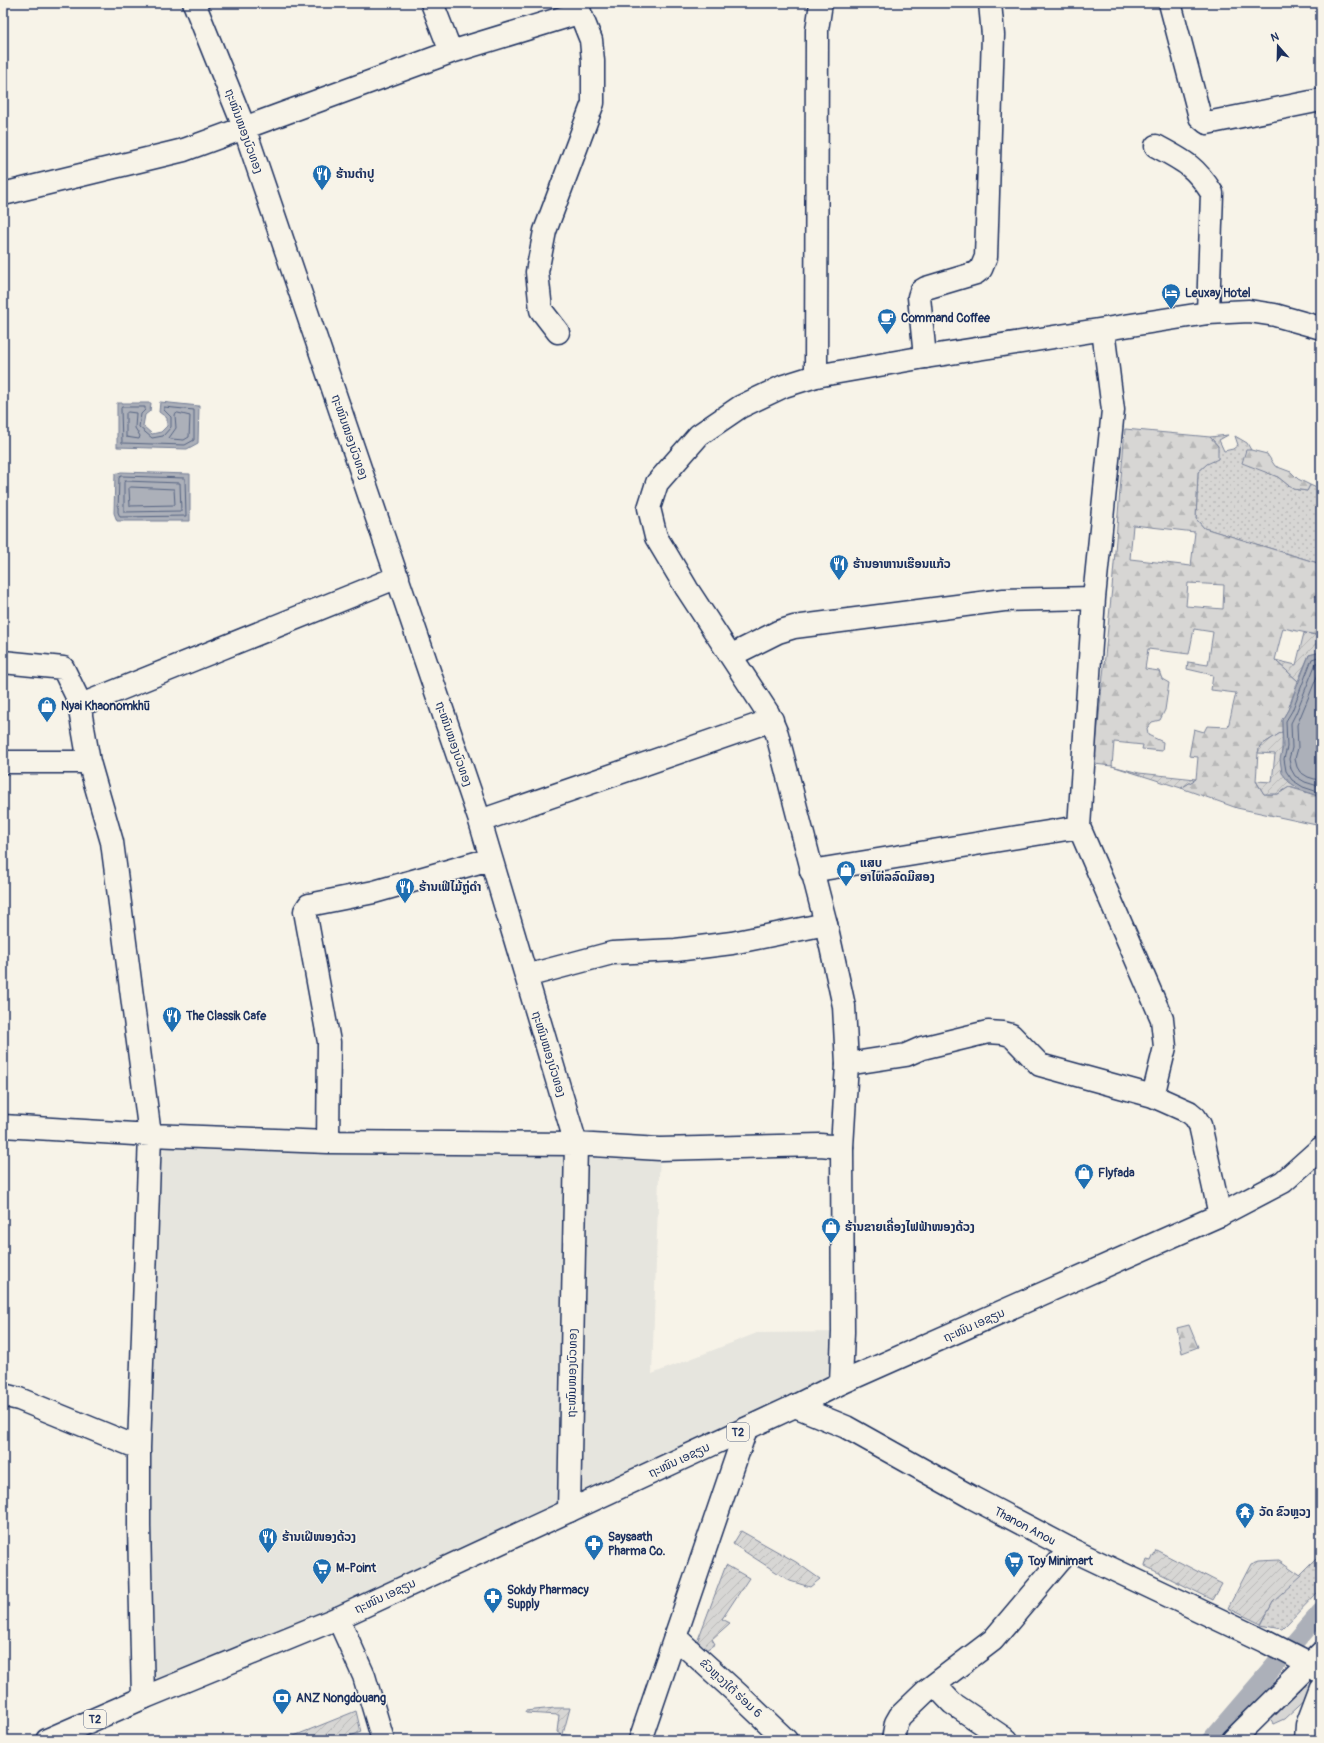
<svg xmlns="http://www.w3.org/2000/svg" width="1324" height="1743" font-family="Pangolin,'Noto Sans Lao',sans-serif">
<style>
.built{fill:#e6e5de}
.grass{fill:url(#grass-dots);stroke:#798299}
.forest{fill:url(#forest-firs);stroke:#798299;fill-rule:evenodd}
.garden{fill:url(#garden-furrows);stroke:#798299}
.water{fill:#acb0b9;stroke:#727c95}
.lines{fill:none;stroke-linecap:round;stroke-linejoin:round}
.shore{stroke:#556382;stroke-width:1}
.canal{stroke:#acb0b9;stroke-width:19}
.minor-casing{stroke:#1b2f5e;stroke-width:25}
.tertiary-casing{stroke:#1b2f5e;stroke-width:25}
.primary-casing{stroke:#1b2f5e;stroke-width:25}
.minor{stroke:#f7f3e8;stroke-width:22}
.tertiary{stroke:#f7f3e8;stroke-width:22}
.primary{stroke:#f7f3e8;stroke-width:22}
.labels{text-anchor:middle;stroke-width:3;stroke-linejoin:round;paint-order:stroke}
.shield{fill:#f7f3e8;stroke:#5d6a87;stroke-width:1}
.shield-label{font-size:11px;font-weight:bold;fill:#1b2f5e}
.street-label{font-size:12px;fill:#1b2f5e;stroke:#f7f3e8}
.poi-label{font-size:12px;font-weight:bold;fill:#1b2f5e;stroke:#f7f3e8;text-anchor:start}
</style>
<defs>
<pattern id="grass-dots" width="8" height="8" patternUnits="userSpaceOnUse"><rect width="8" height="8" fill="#d7d6d4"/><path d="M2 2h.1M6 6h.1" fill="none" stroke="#b8b8b8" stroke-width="1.8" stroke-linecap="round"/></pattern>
<pattern id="forest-firs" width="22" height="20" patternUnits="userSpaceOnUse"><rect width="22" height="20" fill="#d7d6d4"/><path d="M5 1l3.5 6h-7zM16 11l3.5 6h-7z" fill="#b8b8b8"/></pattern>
<pattern id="garden-furrows" width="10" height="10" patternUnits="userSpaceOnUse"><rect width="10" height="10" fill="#d7d6d4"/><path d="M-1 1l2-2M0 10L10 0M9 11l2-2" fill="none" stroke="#b8b8b8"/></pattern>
</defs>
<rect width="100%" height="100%" fill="#f7f3e8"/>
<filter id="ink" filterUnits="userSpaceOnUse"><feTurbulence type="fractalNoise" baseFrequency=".025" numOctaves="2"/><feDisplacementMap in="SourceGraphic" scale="8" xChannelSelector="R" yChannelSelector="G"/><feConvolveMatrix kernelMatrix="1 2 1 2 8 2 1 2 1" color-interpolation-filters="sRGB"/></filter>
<g filter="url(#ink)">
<path class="built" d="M 150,1135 L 660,1149 L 652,1374 L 757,1333 L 843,1332 L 841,1383 L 143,1698 Z"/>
<path class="grass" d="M 1228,435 L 1219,440 L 1224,451 L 1233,449 L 1238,445 L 1235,436 L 1247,443 L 1251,450 L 1246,451 L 1264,471 L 1278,477 L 1293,489 L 1307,491 L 1310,485 L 1321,490 L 1321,494 L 1319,496 L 1321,497 L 1321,564 L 1204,528 L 1196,519 L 1198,472 L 1207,464 L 1218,446 L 1210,437 Z
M 1321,1554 L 1321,1589 L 1282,1629 L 1261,1625 L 1273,1602 Z"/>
<path class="forest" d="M 1125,429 L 1210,437 L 1218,446 L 1218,459 L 1207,464 L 1198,472 L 1196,519 L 1204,528 L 1321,564 L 1321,636 L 1283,628 L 1275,660 L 1298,681 L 1288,710 L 1282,720 L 1282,732 L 1260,746 L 1258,753 L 1256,781 L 1264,794 L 1278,794 L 1289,787 L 1321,797 L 1321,826 L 1237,808 L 1181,788 L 1196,779 L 1198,757 L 1189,756 L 1194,729 L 1204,732 L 1207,726 L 1228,727 L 1236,693 L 1211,690 L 1213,675 L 1187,669 L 1188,662 L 1208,665 L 1213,632 L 1194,629 L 1189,654 L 1148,649 L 1145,669 L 1159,671 L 1162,679 L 1169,683 L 1165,710 L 1160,720 L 1152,722 L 1147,728 L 1148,735 L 1163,742 L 1162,751 L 1142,749 L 1143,745 L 1114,742 L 1112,766 L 1094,764 L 1112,588 ZM 1133,525 L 1195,532 L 1191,566 L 1130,559 ZM 1188,583 L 1224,585 L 1223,609 L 1186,606 Z
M 1246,450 L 1251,450 L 1267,454 L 1275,466 L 1291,472 L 1298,479 L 1310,485 L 1307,491 L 1293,489 L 1278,477 L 1242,463 Z
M 1189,1325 L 1198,1347 L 1182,1353 L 1177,1328 Z
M 1306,1679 L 1313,1681 L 1311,1694 L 1284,1719 L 1273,1724 L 1270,1719 L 1276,1706 Z"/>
<path class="garden" d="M 1304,633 L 1321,636 L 1321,652 L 1309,655 L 1298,681 L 1275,660 L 1296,665 Z
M 1282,732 C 1284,761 1272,772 1301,790 L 1289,787 L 1278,794 L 1264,794 L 1256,781 L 1272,782 L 1275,754 L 1258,753 L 1260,746 Z
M 1112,766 L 1139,773 L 1196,779 L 1181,788 Z
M 741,1531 L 796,1562 L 820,1579 L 810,1587 L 790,1581 L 733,1544 Z
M 1156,1550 L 1222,1584 L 1213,1600 L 1145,1566 L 1147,1560 L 1151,1561 Z
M 1279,1560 L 1302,1576 L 1273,1602 L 1261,1624 L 1228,1608 L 1251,1564 L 1259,1561 Z
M 726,1565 L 749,1578 L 722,1619 L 730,1623 L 712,1639 L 715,1644 L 706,1650 L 696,1645 Z
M 555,1708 L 570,1708 L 563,1734 L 582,1740 L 561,1740 L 562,1735 L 557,1732 L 559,1715 L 526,1713 L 525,1711 Z
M 356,1711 L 361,1732 C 338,1742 315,1740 290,1740 L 289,1738 Z"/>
<path class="water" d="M 160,402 L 199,406 L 198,443 L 187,449 L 117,447 L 117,403 L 151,403 L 150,411 L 145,415 L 143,426 L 152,434 L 161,432 L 167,426 L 167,418 L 159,412 Z
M 121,472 L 190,474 L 190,521 L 117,521 L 114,513 L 115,474 Z
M 1321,652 L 1321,797 L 1301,790 L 1289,782 L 1282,773 L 1280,759 L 1283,747 L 1282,720 L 1288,710 L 1309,655 Z"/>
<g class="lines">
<path class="shore" d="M 122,407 L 145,407 L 145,410 L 141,414 L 139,427 L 152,438 L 163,436 L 171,427 L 171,417 L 164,410 L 164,407 L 194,410 L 194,440 L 185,445 L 122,443 L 121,409 Z
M 128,412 L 136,413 L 135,428 L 140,436 L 139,439 L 126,437 L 126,414 Z
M 178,413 L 190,416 L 189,437 L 184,440 L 171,439 L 169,438 L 176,428 L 175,415 Z
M 122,476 L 185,478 L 186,516 L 120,517 L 118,512 L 119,478 Z
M 125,481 L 180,483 L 181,511 L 124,512 L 124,483 Z
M 131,487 L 174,489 L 175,505 L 130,506 L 129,489 Z
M 1321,656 L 1312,659 L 1292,711 L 1286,721 L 1287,747 L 1284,759 L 1286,771 L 1292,780 L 1303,787 L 1321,793
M 1321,661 L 1316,663 L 1296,713 L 1291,723 L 1292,748 L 1289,759 L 1291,769 L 1295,776 L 1305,782 L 1321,787
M 1321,667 L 1297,725 L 1298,748 L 1295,759 L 1297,767 L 1300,772 L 1308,777 L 1321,781"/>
<path class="canal" d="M 1211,1740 L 1321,1612"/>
<g class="minor-casing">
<path id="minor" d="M 194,3 L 244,127 L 480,821 L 576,1144 L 569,1511
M 432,3 L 451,52
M 1170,3 L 1200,117 L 1207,123 L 1321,100
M 1156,146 C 1184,161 1195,166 1212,193 L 1208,313
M 3,194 L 184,150 L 451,52 L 575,14 L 579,10 L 580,3
M 1103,330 L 1113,410 L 1094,598 L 1079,827 L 1162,1019 L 1165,1047 L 1153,1096
M 558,332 L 541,310 L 537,272 L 545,231 L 593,103 L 593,61 L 591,40 L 579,10
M 925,357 L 919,297 L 921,291 L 926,288 L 976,273 L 981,269 L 986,257 L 993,35 L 990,3
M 816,376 L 817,30 L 821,3
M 732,655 L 778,632 L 794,627 L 1004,600 L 1094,598
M 3,662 L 63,668 L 81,705 L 81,716 L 89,762 L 112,842 L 150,1135 L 139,1448 L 139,1526 L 143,1698
M 81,705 L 398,577
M 3,762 L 89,762
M 480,821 L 772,720
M 811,871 L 1079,827
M 526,976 L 612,953 L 676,950 L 732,943 L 826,924
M 847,1064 L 906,1055 L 922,1048 L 988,1032 L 1003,1033 L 1011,1035 L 1040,1065 L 1153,1096 L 1189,1112 L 1195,1117 L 1200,1125 L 1220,1215
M 3,1126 L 150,1135 L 328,1142 L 576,1144 L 660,1149 L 820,1145 L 842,1147
M 328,1142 L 329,1042 L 305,911 L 309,905 L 374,892 L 490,859
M 3,1395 L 19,1399 L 139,1448
M 338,1618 L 364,1676 L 383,1740
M 675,1637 L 739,1695 L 786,1740
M 935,1685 L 952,1703 L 1007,1740
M 893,1740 L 896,1723 L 900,1716 L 926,1691 L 993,1640 L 1070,1549
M 1233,1740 L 1321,1653
M 1306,1740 L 1307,1725 L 1321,1688"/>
</g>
<g class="tertiary-casing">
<path id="tertiary" d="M 841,1383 L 843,1332 L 842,1147 L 847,1064 L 844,1006 L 826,924 L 777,734 L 768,713 L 687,589 L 656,537 L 649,508 L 657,483 L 699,435 L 740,407 L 784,386 L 816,376 L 925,357 L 1208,313 L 1249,311 L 1275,315 L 1321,328
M 795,1406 L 846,1427 L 973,1498 L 1070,1549 L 1264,1641 L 1311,1665 L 1321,1673
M 640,1740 L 746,1429"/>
</g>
<g class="primary-casing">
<path id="primary" d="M 47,1740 L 143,1698 L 338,1618 L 795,1406 L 841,1383 L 1220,1215 L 1283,1182 L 1321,1148"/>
</g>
<use href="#minor" class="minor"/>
<use href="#tertiary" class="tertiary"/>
<use href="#primary" class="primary"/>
</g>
</g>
<defs>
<g id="restaurant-pin" transform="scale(1)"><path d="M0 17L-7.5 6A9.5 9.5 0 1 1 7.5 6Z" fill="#1f6fb2" stroke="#f7f3e8"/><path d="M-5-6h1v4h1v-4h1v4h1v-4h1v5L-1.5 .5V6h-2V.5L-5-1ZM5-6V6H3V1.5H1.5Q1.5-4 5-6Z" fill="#fff"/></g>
<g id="hotel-pin" transform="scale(1)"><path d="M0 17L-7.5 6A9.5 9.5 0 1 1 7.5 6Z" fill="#1f6fb2" stroke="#f7f3e8"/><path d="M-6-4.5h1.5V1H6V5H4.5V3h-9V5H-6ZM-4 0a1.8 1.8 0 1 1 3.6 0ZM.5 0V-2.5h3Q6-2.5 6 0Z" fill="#fff"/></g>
<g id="cafe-pin" transform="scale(1)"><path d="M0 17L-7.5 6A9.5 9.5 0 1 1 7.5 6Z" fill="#1f6fb2" stroke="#f7f3e8"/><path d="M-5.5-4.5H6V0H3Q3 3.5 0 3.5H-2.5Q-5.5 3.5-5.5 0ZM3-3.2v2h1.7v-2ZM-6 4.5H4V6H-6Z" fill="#fff"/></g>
<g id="shop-pin" transform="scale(1)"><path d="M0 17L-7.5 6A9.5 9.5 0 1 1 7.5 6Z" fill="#1f6fb2" stroke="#f7f3e8"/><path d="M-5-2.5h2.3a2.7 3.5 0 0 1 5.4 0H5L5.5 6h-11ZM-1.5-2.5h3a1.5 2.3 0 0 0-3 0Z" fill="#fff"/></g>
<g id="temple-pin" transform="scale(1)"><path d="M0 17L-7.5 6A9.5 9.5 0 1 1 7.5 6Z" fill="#1f6fb2" stroke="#f7f3e8"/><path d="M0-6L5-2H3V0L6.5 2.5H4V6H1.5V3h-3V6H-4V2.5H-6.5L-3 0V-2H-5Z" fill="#fff"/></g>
<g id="pharmacy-pin" transform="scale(1)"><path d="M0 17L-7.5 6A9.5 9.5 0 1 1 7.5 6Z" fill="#1f6fb2" stroke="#f7f3e8"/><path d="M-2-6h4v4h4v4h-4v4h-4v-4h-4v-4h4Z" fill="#fff"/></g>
<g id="supermarket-pin" transform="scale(1)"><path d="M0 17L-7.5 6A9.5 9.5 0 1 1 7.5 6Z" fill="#1f6fb2" stroke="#f7f3e8"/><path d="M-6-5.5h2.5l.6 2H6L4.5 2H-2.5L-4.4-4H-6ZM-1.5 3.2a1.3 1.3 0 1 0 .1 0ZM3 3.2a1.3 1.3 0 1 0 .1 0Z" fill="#fff"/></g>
<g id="bank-pin" transform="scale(1)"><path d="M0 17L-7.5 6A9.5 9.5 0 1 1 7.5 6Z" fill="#1f6fb2" stroke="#f7f3e8"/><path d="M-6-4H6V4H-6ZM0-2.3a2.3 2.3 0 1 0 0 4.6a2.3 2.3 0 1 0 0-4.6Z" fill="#fff"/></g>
</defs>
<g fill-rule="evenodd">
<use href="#restaurant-pin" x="322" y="174"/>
<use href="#hotel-pin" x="1171" y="293"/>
<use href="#cafe-pin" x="887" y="318"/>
<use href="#restaurant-pin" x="839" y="564"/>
<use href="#shop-pin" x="47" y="706"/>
<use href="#shop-pin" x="846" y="870"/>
<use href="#restaurant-pin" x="405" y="887"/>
<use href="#restaurant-pin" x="172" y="1016"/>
<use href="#shop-pin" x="1084" y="1173"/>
<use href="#shop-pin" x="831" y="1227"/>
<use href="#temple-pin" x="1245" y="1512"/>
<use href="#restaurant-pin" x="268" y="1537"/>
<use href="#pharmacy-pin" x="594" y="1544"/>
<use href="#supermarket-pin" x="1014" y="1561"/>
<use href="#supermarket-pin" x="322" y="1568"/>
<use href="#pharmacy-pin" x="493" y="1597"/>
<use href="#bank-pin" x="282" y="1698"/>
</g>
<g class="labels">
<g class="shield">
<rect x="727" y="1423" width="22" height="18" rx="3"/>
<rect x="84" y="1710" width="22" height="18" rx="3"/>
</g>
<g class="shield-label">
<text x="738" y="1436">T2</text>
<text x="95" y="1723">T2</text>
</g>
<g class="street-label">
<text transform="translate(244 131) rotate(70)" y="4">ຖະໜົນໜອງບົວທອງ</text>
<text transform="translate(350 437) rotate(71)" y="4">ຖະໜົນໜອງບົວທອງ</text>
<text transform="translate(454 744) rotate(71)" y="4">ຖະໜົນໜອງບົວທອງ</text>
<text transform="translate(549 1054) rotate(73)" y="4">ຖະໜົນໜອງບົວທອງ</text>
<text transform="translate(974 1325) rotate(-24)" y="4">ຖະໜົນ ເອຊຽນ</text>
<text transform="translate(572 1373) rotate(-89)" y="4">ຖະໜົນໜອງບົວທອງ</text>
<text transform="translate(679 1460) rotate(-25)" y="4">ຖະໜົນ ເອຊຽນ</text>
<text transform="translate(1025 1526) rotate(28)" y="4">Thanon Anou</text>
<text transform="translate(385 1596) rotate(-25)" y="4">ຖະໜົນ ເອຊຽນ</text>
<text transform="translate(731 1688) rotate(43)" y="4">ຂົວຫຼວງໃຕ້ ຮ່ອມ 6</text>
</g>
<g class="poi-label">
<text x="336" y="178">ຮ້ານຕຳປູ</text>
<text x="1185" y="297">Leuxay Hotel</text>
<text x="901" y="322">Command Coffee</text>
<text x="853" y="568">ຮ້ານອາຫານເຮືອນແກ້ວ</text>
<text x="61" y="710">Nyai Khaonomkhū</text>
<text x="860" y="867">ແສບ<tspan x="860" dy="14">ອາໄຫ່ລລົດມືສອງ</tspan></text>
<text x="419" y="891">ຮ້ານເຟີໄມ້ຖູ່ດຳ</text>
<text x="186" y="1020">The Classik Cafe</text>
<text x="1098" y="1177">Flyfada</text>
<text x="845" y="1231">ຮ້ານຂາຍເຄື່ອງໄຟຟ້າໜອງດ້ວງ</text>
<text x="1259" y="1516">ວັດ ຂົວຫຼວງ</text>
<text x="282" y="1541">ຮ້ານເຝີໜອງດ້ວງ</text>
<text x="608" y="1541">Saysaath<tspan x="608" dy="14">Pharma Co.</tspan></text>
<text x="1028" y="1565">Toy Minimart</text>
<text x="336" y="1572">M-Point</text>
<text x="507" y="1594">Sokdy Pharmacy<tspan x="507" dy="14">Supply</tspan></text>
<text x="296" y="1702">ANZ Nongdouang</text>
</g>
</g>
<rect width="1324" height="1743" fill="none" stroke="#f7f3e8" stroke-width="16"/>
<rect x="8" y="8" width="1308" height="1727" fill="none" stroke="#1b2f5e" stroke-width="1.5" filter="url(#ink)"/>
<g transform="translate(1278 46) rotate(340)" stroke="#f7f3e8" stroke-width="3" paint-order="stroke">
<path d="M0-3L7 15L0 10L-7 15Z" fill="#1b2f5e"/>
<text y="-6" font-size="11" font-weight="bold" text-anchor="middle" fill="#1b2f5e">N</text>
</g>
</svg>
